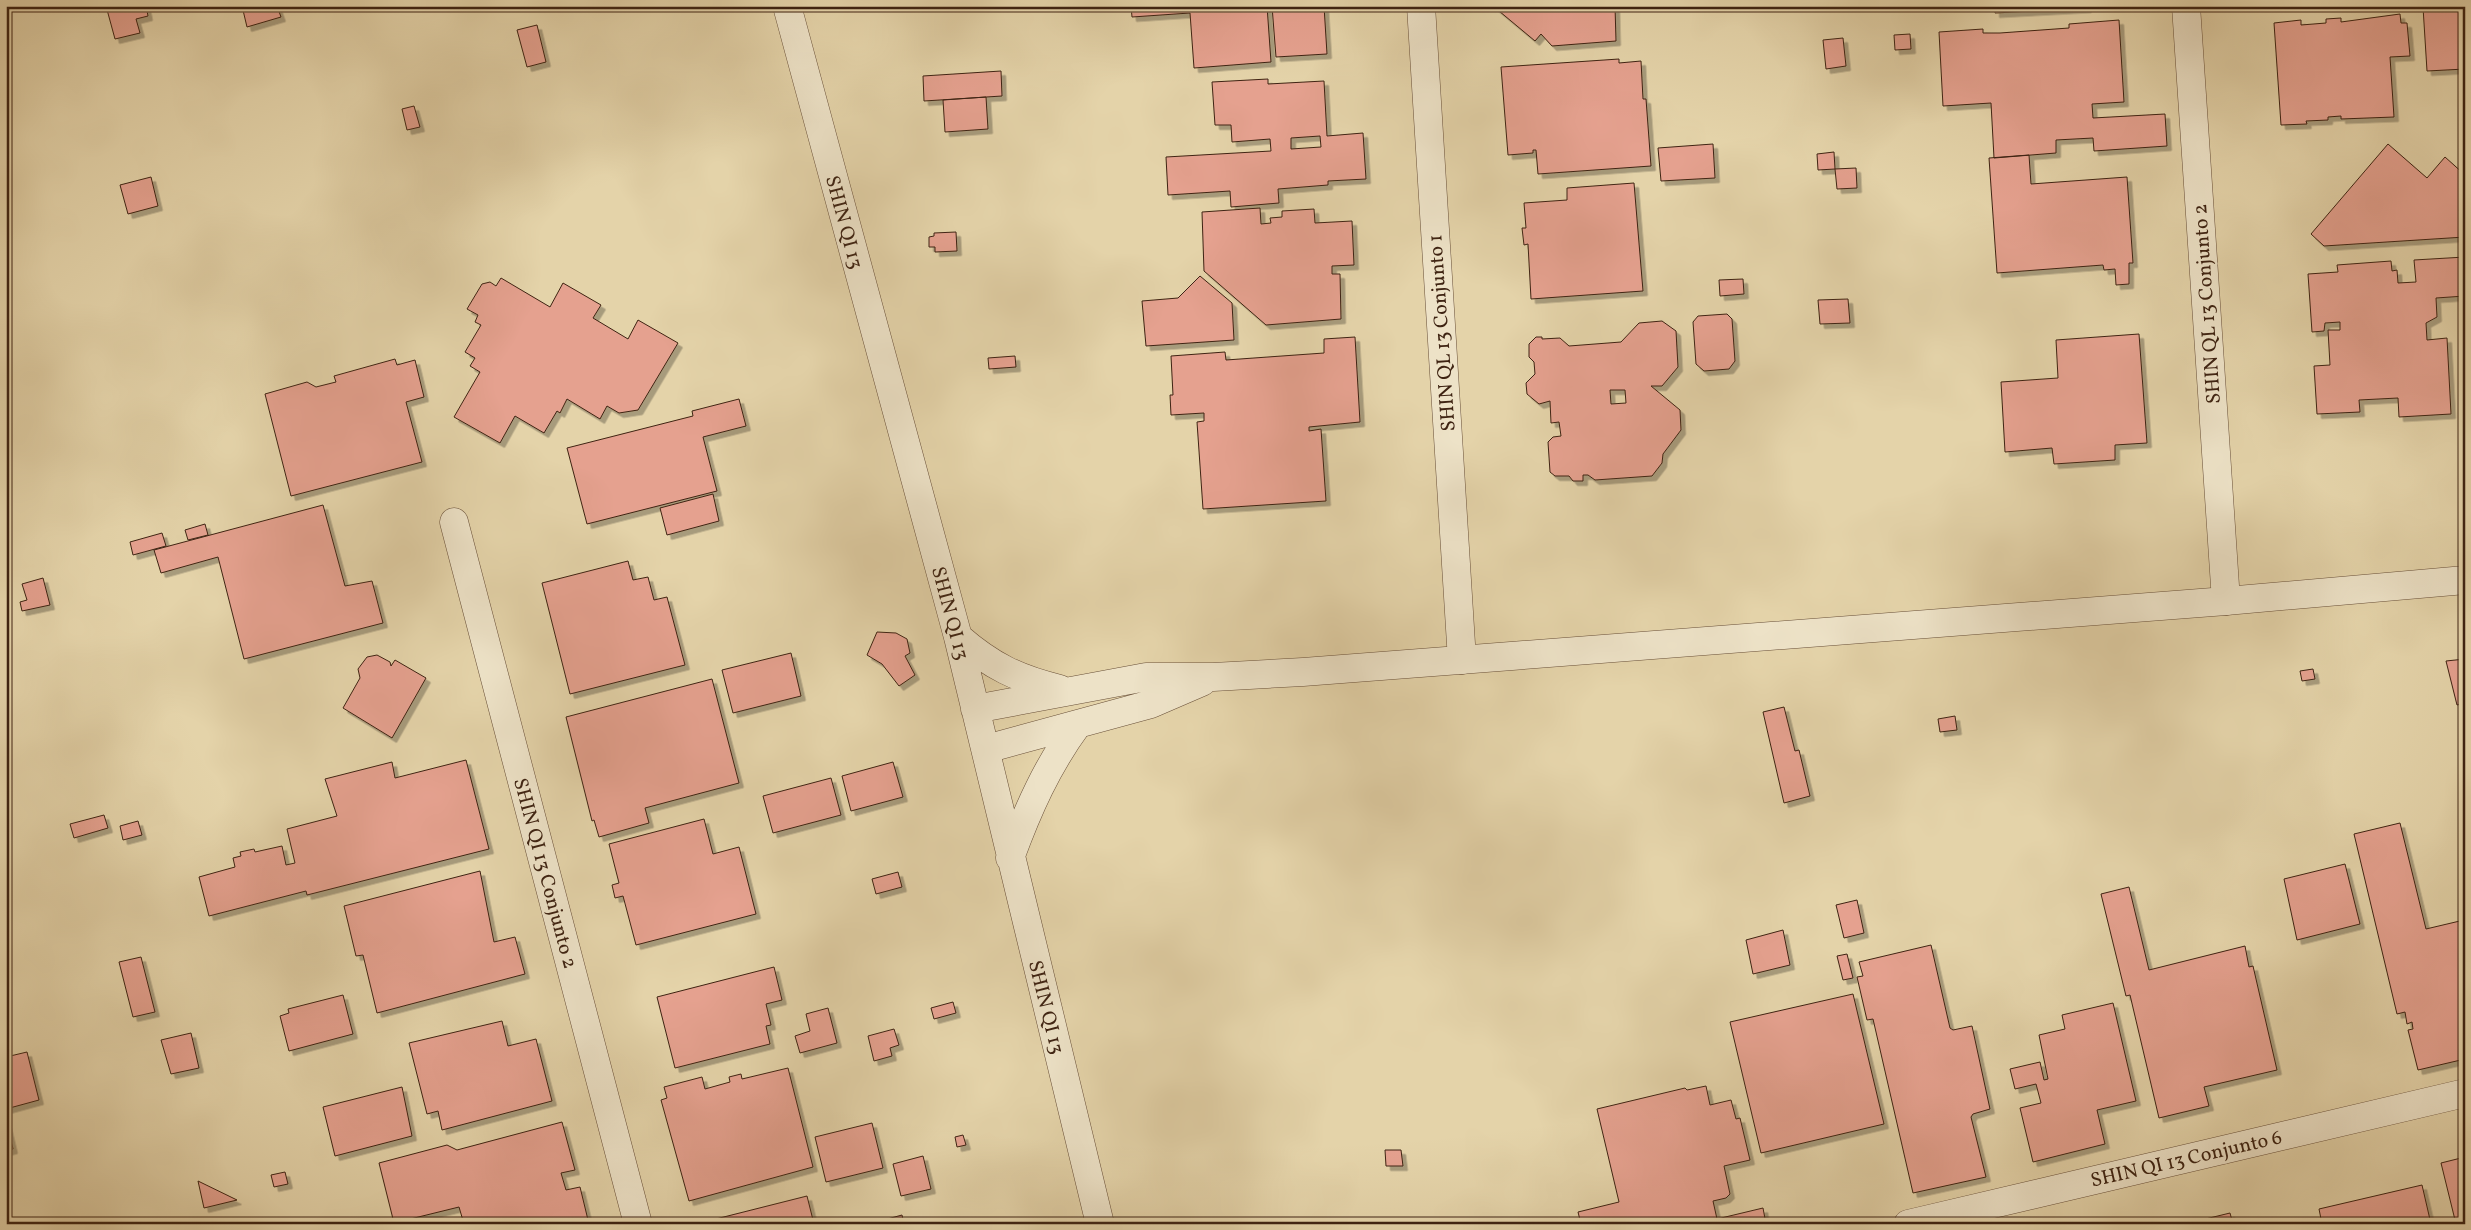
<svg xmlns="http://www.w3.org/2000/svg" width="2471" height="1230" font-family="Vollkorn,serif">
<style>
.building{fill:#e5a18f;stroke:#3e2312;fill-rule:evenodd;filter:url(#shadow)}
.lines{fill:none;stroke-linecap:round;stroke-linejoin:round}
.minor-casing{stroke:#684f38;stroke-width:29}
.tertiary-casing{stroke:#684f38;stroke-width:29}
.minor{stroke:#ede2c7;stroke-width:28}
.tertiary{stroke:#ede2c7;stroke-width:28}
.labels{text-anchor:middle;stroke-width:4.5;stroke-linejoin:round;paint-order:stroke}
.street-label{font-size:20px;fill:#3e2312;stroke:#ede2c7}
</style>
<defs>
<filter id="shadow"><feDropShadow dx="4.5" dy="4.5" stdDeviation="0" flood-color="#0004"/></filter>
</defs>
<rect width="100%" height="100%" fill="#e4d3a9"/>
<filter id="stains"><feTurbulence type="fractalNoise" baseFrequency=".004" numOctaves="4"/><feColorMatrix values="0 0 0 0 .2 0 0 0 0 .09 0 0 0 0 .02 0 0 0 .5 -.17"/></filter>
<radialGradient id="worn" r=".72"><stop offset=".6" stop-color="#630" stop-opacity="0"/><stop offset="1" stop-color="#630" stop-opacity=".3"/></radialGradient>
<path class="building" d="M 106,6 L 146,6 L 148,16 L 136,19 L 140,33 L 115,39 Z
M 242,6 L 277,6 L 281,17 L 247,27 Z
M 1131,6 L 1267,6 L 1271,62 L 1194,68 L 1190,13 L 1132,17 Z
M 1272,6 L 1324,6 L 1327,54 L 1276,57 Z
M 1493,6 L 1615,6 L 1616,41 L 1552,46 L 1541,34 L 1535,41 Z
M 1995,6 L 2086,6 L 2087,8 L 1995,13 Z
M 2465,6 L 2465,69 L 2427,71 L 2423,7 Z
M 2400,14 L 2401,23 L 2407,23 L 2410,56 L 2390,57 L 2394,117 L 2341,119 L 2341,116 L 2328,117 L 2328,120 L 2306,121 L 2307,124 L 2281,125 L 2274,23 L 2301,20 L 2301,25 L 2326,23 L 2326,19 L 2341,18 L 2341,22 Z
M 2119,20 L 2124,102 L 2092,104 L 2093,118 L 2165,114 L 2167,146 L 2094,151 L 2093,138 L 2056,140 L 2056,153 L 1994,158 L 1991,103 L 1943,106 L 1939,32 L 1983,29 L 1983,33 L 2000,33 L 2069,28 L 2069,24 Z
M 537,25 L 546,62 L 527,67 L 517,30 Z
M 1910,34 L 1911,49 L 1895,50 L 1894,35 Z
M 1843,38 L 1846,66 L 1826,69 L 1823,40 Z
M 1619,59 L 1619,63 L 1641,61 L 1643,99 L 1646,99 L 1651,166 L 1538,174 L 1536,150 L 1533,150 L 1533,153 L 1508,155 L 1501,67 Z
M 1001,71 L 1002,96 L 924,101 L 923,76 Z
M 1268,79 L 1268,84 L 1324,81 L 1327,136 L 1363,133 L 1366,179 L 1328,181 L 1328,185 L 1278,189 L 1279,203 L 1231,207 L 1230,191 L 1168,195 L 1166,157 L 1271,151 L 1270,139 L 1232,142 L 1231,125 L 1215,125 L 1212,82 ZM 1320,136 L 1321,147 L 1291,149 L 1291,138 Z
M 986,97 L 988,129 L 945,132 L 943,100 Z
M 414,106 L 420,127 L 407,130 L 402,109 Z
M 1713,144 L 1715,178 L 1661,181 L 1658,148 Z
M 2388,144 L 2427,178 L 2445,157 L 2465,175 L 2465,204 L 2459,211 L 2465,216 L 2465,237 L 2324,246 L 2311,234 Z
M 1834,152 L 1835,169 L 1818,170 L 1817,154 Z
M 2029,155 L 2031,184 L 2127,177 L 2133,263 L 2129,263 L 2129,284 L 2116,285 L 2115,269 L 2104,270 L 2103,265 L 1997,273 L 1989,158 Z
M 1856,168 L 1857,188 L 1837,189 L 1835,169 Z
M 151,177 L 158,206 L 128,214 L 120,185 Z
M 1634,183 L 1643,291 L 1531,299 L 1528,244 L 1524,245 L 1522,228 L 1526,228 L 1524,203 L 1567,200 L 1567,188 Z
M 1260,208 L 1261,224 L 1271,223 L 1270,218 L 1282,217 L 1282,211 L 1314,209 L 1315,223 L 1352,221 L 1354,265 L 1332,266 L 1332,274 L 1340,274 L 1341,319 L 1266,325 L 1204,271 L 1202,212 Z
M 956,232 L 957,251 L 935,252 L 935,247 L 929,247 L 929,237 L 934,236 L 934,233 Z
M 2465,257 L 2465,296 L 2436,298 L 2437,317 L 2426,323 L 2427,340 L 2447,338 L 2451,414 L 2399,417 L 2398,398 L 2359,400 L 2360,412 L 2317,414 L 2314,366 L 2330,365 L 2328,330 L 2340,330 L 2340,322 L 2325,323 L 2324,331 L 2312,332 L 2308,274 L 2338,272 L 2337,265 L 2391,261 L 2392,271 L 2397,270 L 2398,283 L 2416,282 L 2414,260 Z
M 1200,276 L 1232,303 L 1234,340 L 1146,346 L 1142,301 L 1178,298 Z
M 501,278 L 550,307 L 563,283 L 601,305 L 593,318 L 628,339 L 638,320 L 678,343 L 638,410 L 619,413 L 607,406 L 600,419 L 567,399 L 560,413 L 557,411 L 544,433 L 515,416 L 500,443 L 454,417 L 480,372 L 470,366 L 475,358 L 465,352 L 481,325 L 475,322 L 478,315 L 467,309 L 482,284 L 490,282 L 496,286 Z
M 1743,279 L 1744,294 L 1720,296 L 1719,280 Z
M 1848,299 L 1850,323 L 1820,324 L 1818,300 Z
M 1727,314 L 1732,319 L 1735,361 L 1729,369 L 1704,371 L 1696,364 L 1693,322 L 1698,316 Z
M 1662,321 L 1676,331 L 1678,367 L 1662,386 L 1651,386 L 1680,410 L 1681,430 L 1663,454 L 1662,463 L 1652,476 L 1595,480 L 1588,475 L 1583,475 L 1583,481 L 1573,481 L 1569,476 L 1555,476 L 1550,472 L 1548,442 L 1553,437 L 1561,436 L 1559,422 L 1551,423 L 1550,401 L 1539,404 L 1527,394 L 1526,383 L 1535,374 L 1534,362 L 1529,357 L 1529,344 L 1536,337 L 1542,337 L 1542,339 L 1560,338 L 1569,346 L 1621,342 L 1639,323 ZM 1610,390 L 1625,390 L 1626,403 L 1611,404 Z
M 2139,334 L 2147,443 L 2115,445 L 2115,460 L 2054,464 L 2052,448 L 2005,452 L 2001,382 L 2058,378 L 2056,340 Z
M 1355,337 L 1360,422 L 1309,427 L 1309,431 L 1321,429 L 1326,501 L 1203,509 L 1197,422 L 1204,421 L 1204,413 L 1171,415 L 1170,395 L 1173,395 L 1171,356 L 1225,352 L 1226,360 L 1324,353 L 1324,339 Z
M 1015,356 L 1016,367 L 989,369 L 988,358 Z
M 395,359 L 397,365 L 415,360 L 424,397 L 406,402 L 422,462 L 291,496 L 265,394 L 307,382 L 316,387 L 336,382 L 334,376 Z
M 739,399 L 746,426 L 703,437 L 717,491 L 587,524 L 567,448 L 693,416 L 692,411 Z
M 713,494 L 719,521 L 667,535 L 660,508 Z
M 323,505 L 345,586 L 372,581 L 383,623 L 244,659 L 218,557 L 161,573 L 154,550 Z
M 205,524 L 208,535 L 188,540 L 185,530 Z
M 162,533 L 166,546 L 133,555 L 130,542 Z
M 628,561 L 633,580 L 648,577 L 654,600 L 667,597 L 685,665 L 570,694 L 542,583 Z
M 43,578 L 50,605 L 22,611 L 20,602 L 27,600 L 22,584 Z
M 877,632 L 896,633 L 907,639 L 910,653 L 905,656 L 915,675 L 899,686 L 882,664 L 867,655 Z
M 791,653 L 801,696 L 733,713 L 722,670 Z
M 377,655 L 390,662 L 391,666 L 395,660 L 426,678 L 392,738 L 343,708 L 360,678 L 358,669 L 367,657 Z
M 2465,659 L 2465,703 L 2457,705 L 2446,661 Z
M 2313,669 L 2315,679 L 2302,681 L 2300,671 Z
M 712,679 L 739,783 L 645,808 L 649,823 L 599,837 L 594,820 L 592,821 L 566,717 Z
M 1784,707 L 1795,751 L 1799,750 L 1810,796 L 1784,803 L 1763,712 Z
M 1955,716 L 1957,730 L 1940,732 L 1938,719 Z
M 466,760 L 489,849 L 307,895 L 306,891 L 209,916 L 199,877 L 235,867 L 233,858 L 241,856 L 240,852 L 254,849 L 255,852 L 282,846 L 286,865 L 295,863 L 287,829 L 337,816 L 325,779 L 392,762 L 395,778 Z
M 893,762 L 903,797 L 851,811 L 842,776 Z
M 831,778 L 841,815 L 773,833 L 763,796 Z
M 104,815 L 108,828 L 74,838 L 70,824 Z
M 704,819 L 713,854 L 739,847 L 756,914 L 636,945 L 623,896 L 615,898 L 612,885 L 619,883 L 609,844 Z
M 138,821 L 142,835 L 123,840 L 120,826 Z
M 2400,823 L 2426,929 L 2464,920 L 2465,925 L 2465,1059 L 2418,1070 L 2408,1030 L 2413,1029 L 2412,1022 L 2407,1024 L 2405,1012 L 2397,1014 L 2354,834 Z
M 2345,864 L 2360,924 L 2297,940 L 2284,879 Z
M 480,871 L 494,942 L 515,937 L 525,974 L 377,1013 L 363,955 L 356,956 L 344,906 Z
M 898,872 L 902,887 L 876,894 L 872,879 Z
M 2129,887 L 2149,970 L 2245,946 L 2249,967 L 2253,966 L 2277,1070 L 2204,1087 L 2209,1106 L 2159,1118 L 2130,995 L 2126,996 L 2101,894 Z
M 1857,900 L 1864,933 L 1844,938 L 1836,905 Z
M 1783,930 L 1790,965 L 1753,974 L 1746,940 Z
M 1931,945 L 1950,1028 L 1953,1030 L 1972,1026 L 1990,1109 L 1973,1114 L 1971,1117 L 1986,1177 L 1913,1193 L 1873,1019 L 1867,1020 L 1857,977 L 1863,976 L 1859,962 Z
M 1847,954 L 1853,978 L 1843,980 L 1837,956 Z
M 141,957 L 155,1012 L 133,1017 L 119,962 Z
M 774,967 L 782,1000 L 766,1004 L 771,1025 L 766,1026 L 770,1044 L 675,1068 L 657,997 Z
M 1853,994 L 1884,1124 L 1761,1153 L 1730,1022 Z
M 343,995 L 353,1034 L 289,1051 L 280,1016 L 289,1013 L 288,1009 Z
M 953,1002 L 956,1013 L 934,1019 L 931,1008 Z
M 2113,1003 L 2136,1101 L 2097,1110 L 2105,1144 L 2033,1162 L 2020,1108 L 2041,1103 L 2036,1084 L 2015,1089 L 2010,1069 L 2040,1062 L 2044,1080 L 2048,1079 L 2039,1035 L 2065,1029 L 2062,1015 Z
M 828,1008 L 837,1043 L 800,1053 L 795,1036 L 810,1031 L 806,1014 Z
M 502,1021 L 508,1046 L 536,1039 L 552,1101 L 442,1130 L 438,1111 L 427,1114 L 409,1043 Z
M 894,1029 L 899,1045 L 890,1048 L 892,1056 L 874,1061 L 868,1036 Z
M 191,1033 L 199,1068 L 171,1074 L 161,1040 Z
M 27,1052 L 39,1100 L 6,1109 L 6,1057 Z
M 788,1068 L 813,1167 L 689,1201 L 661,1100 L 667,1098 L 664,1087 L 702,1077 L 705,1089 L 730,1082 L 729,1077 L 741,1074 L 742,1079 Z
M 1706,1086 L 1710,1105 L 1731,1100 L 1736,1119 L 1740,1118 L 1750,1160 L 1724,1166 L 1730,1194 L 1726,1198 L 1713,1201 L 1717,1219 L 1763,1208 L 1766,1224 L 1581,1224 L 1578,1212 L 1619,1202 L 1597,1109 L 1685,1088 L 1687,1090 Z
M 402,1087 L 412,1136 L 335,1156 L 323,1107 Z
M 562,1122 L 575,1170 L 561,1173 L 566,1190 L 580,1187 L 589,1224 L 464,1224 L 459,1207 L 394,1223 L 379,1163 L 447,1145 L 457,1150 Z
M 872,1123 L 883,1168 L 826,1182 L 815,1137 Z
M 7,1124 L 13,1149 L 6,1151 L 6,1125 Z
M 963,1135 L 966,1145 L 957,1147 L 955,1137 Z
M 1385,1150 L 1401,1150 L 1403,1166 L 1386,1166 Z
M 923,1156 L 931,1189 L 901,1196 L 893,1164 Z
M 2465,1157 L 2465,1224 L 2456,1224 L 2441,1163 Z
M 285,1172 L 288,1184 L 274,1187 L 271,1175 Z
M 198,1181 L 237,1200 L 204,1208 Z
M 2422,1185 L 2431,1224 L 2322,1224 L 2319,1209 Z
M 807,1196 L 814,1224 L 696,1224 Z
M 2230,1213 L 2233,1224 L 2193,1224 L 2193,1222 Z
M 902,1215 L 904,1224 L 869,1224 Z"/>
<g class="lines">
<g class="minor-casing">
<path id="minor" d="M 1421,6 L 1462,660
M 2186,6 L 2226,601
M 454,522 L 638,1224
M 1908,1224 L 2465,1093"/>
</g>
<g class="tertiary-casing">
<path id="tertiary" d="M 787,6 L 958,637 L 1100,1224
M 958,637 C 991,666 1018,679 1060,689
M 975,709 L 1146,677 L 1213,677 L 1303,672 L 2226,601 L 2465,580
M 986,749 L 1151,704 L 1202,682
M 1010,858 C 1028,809 1047,766 1078,724"/>
</g>
<use href="#minor" class="minor"/>
<use href="#tertiary" class="tertiary"/>
</g>
<g class="labels">
<g class="street-label">
<text transform="translate(845 222) rotate(75)" y="7">SHIN QI 13</text>
<text transform="translate(2206 304) rotate(-94)" y="7">SHIN QL 13 Conjunto 2</text>
<text transform="translate(1441 333) rotate(-94)" y="7">SHIN QL 13 Conjunto 1</text>
<text transform="translate(951 613) rotate(75)" y="7">SHIN QI 13</text>
<text transform="translate(546 873) rotate(75)" y="7">SHIN QI 13 Conjunto 2</text>
<text transform="translate(1047 1007) rotate(76)" y="7">SHIN QI 13</text>
<text transform="translate(2186 1158) rotate(-13)" y="7">SHIN QI 13 Conjunto 6</text>
</g>
</g>
<rect width="2471" height="1230" fill="none" stroke="#e4d3a9" stroke-width="25"/>
<rect x="8" y="8" width="2456" height="1215" fill="none" stroke="#3e2312" stroke-width="2.5"/>
<rect x="12" y="12" width="2446" height="1205" fill="none" stroke="#3e2312"/>
<rect width="100%" height="100%" filter="url(#stains)"/>
<rect width="100%" height="100%" fill="url(#worn)"/>
</svg>
